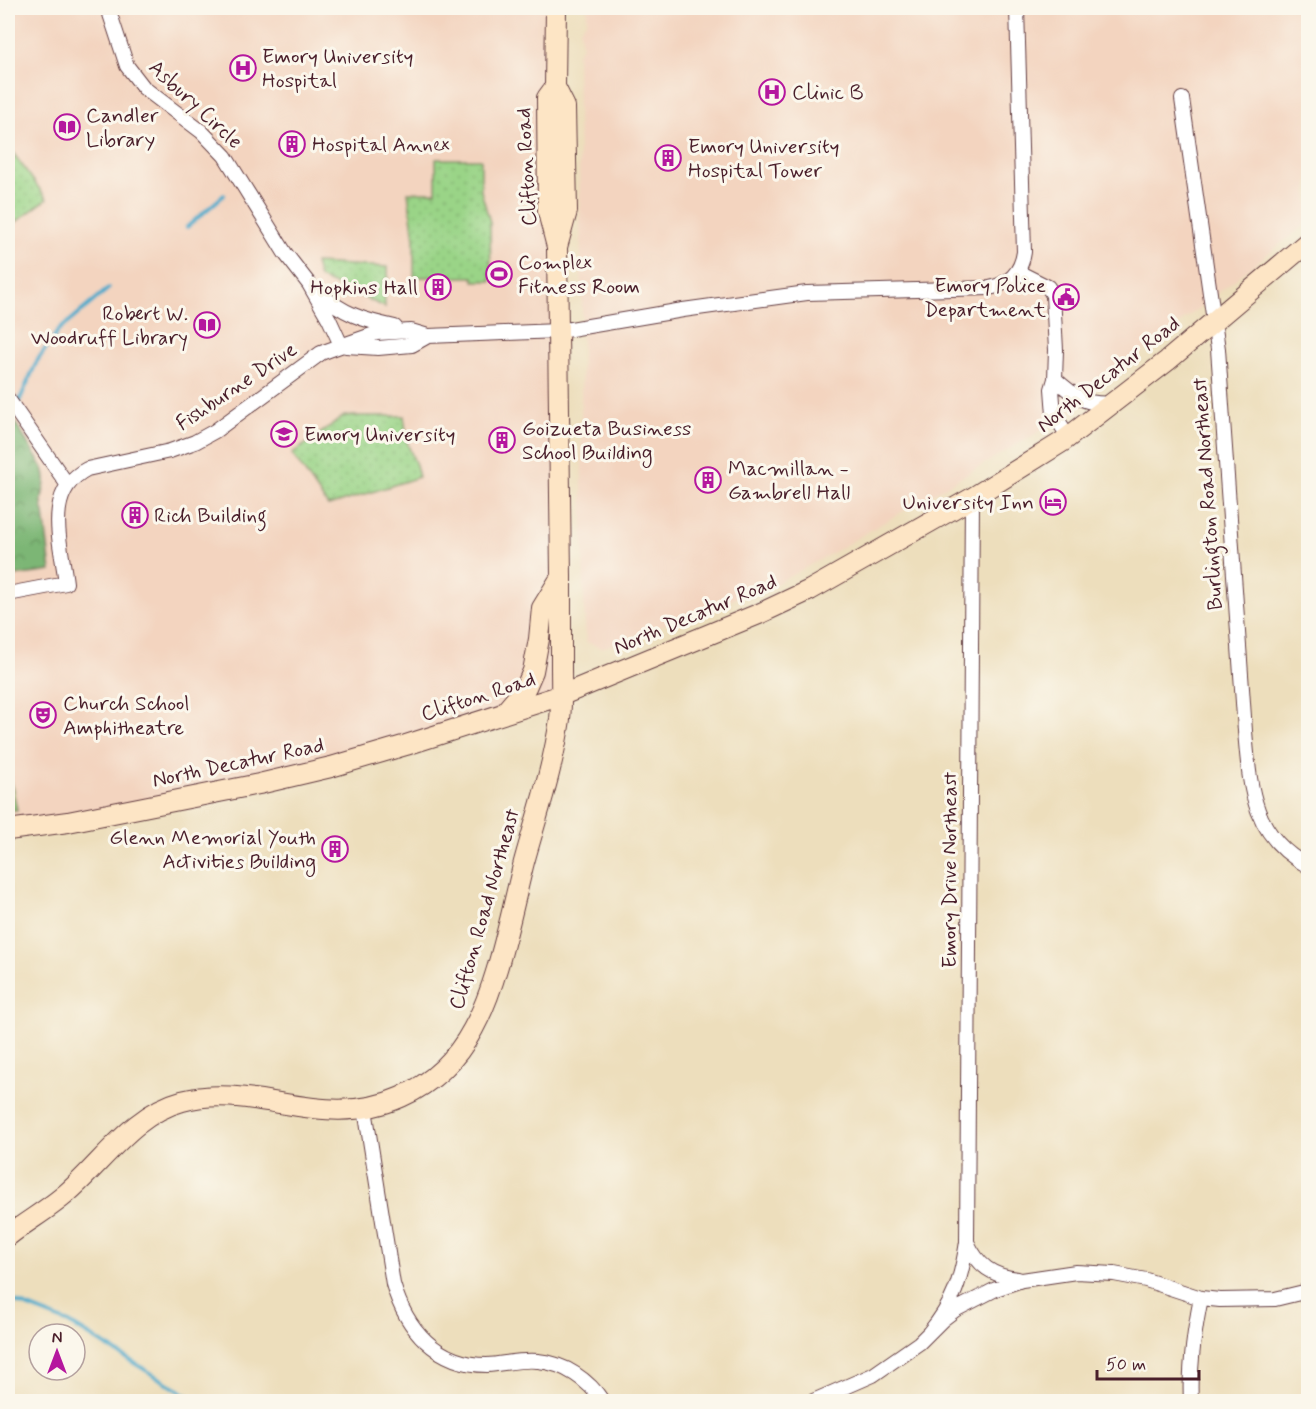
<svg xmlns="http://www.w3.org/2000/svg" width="1316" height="1409" font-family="Mynerve,sans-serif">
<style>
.built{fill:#f3d4bf}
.grass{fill:url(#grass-dots);stroke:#727a59;stroke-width:1.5}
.forest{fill:url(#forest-crowns);stroke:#626a50;stroke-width:1.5}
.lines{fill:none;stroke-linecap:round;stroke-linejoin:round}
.stream{stroke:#4daacb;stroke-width:4}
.street-casing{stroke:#623c41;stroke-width:16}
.secondary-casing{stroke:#623c41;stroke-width:22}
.street{stroke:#fff;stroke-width:14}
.secondary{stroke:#fde5c5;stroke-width:20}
.labels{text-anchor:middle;stroke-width:6;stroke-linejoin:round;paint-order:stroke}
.poi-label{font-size:21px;fill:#4a1f2b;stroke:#fbf7ec;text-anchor:start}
.street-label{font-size:21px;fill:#4a1f2b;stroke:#fbf7ec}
</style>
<defs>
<pattern id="grass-dots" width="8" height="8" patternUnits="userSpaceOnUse" patternTransform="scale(1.5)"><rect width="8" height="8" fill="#9ad487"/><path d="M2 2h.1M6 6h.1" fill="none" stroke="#86b675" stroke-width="1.8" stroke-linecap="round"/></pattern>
<pattern id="forest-crowns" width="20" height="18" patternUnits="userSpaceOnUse" patternTransform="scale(1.5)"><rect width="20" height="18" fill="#7bb674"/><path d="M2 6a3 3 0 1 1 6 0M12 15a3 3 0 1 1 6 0" fill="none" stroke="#67935f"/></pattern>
</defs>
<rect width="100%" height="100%" fill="#fbf7ec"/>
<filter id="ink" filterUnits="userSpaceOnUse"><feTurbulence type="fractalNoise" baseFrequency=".0167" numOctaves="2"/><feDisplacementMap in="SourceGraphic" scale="12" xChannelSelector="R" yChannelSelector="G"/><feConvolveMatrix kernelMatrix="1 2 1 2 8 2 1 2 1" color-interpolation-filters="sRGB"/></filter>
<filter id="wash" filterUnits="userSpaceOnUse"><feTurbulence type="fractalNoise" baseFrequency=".008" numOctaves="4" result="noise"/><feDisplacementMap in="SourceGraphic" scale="24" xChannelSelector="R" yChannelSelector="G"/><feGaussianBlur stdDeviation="1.35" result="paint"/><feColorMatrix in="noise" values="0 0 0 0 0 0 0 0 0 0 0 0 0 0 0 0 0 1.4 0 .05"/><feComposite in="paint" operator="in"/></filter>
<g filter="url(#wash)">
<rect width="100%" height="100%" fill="#eddebc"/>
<path class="built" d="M 8,8 L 556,8 L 562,695 L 406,745 L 8,830 Z
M 587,8 L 1308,8 L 1308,222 L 1052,424 L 825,557 L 777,583 L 602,648 L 586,642 L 584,606 L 581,419 L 582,314 L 577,54 L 582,47 L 580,29 L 587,21 Z"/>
<path class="grass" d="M 8,146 L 47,199 L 8,228 Z
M 436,159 L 481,159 L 481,191 L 490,222 L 491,281 L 474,281 L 473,277 L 414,277 L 414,239 L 408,192 L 436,192 Z
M 315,263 L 388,267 L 388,279 L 384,280 L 385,307 L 319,278 Z
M 344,416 L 404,416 L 408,445 L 416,465 L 419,477 L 328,506 L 292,454 Z
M 8,766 L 17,810 L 8,810 Z"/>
<path class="forest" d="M 8,411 L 43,468 C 50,488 37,493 44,513 L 51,571 L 8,577 Z"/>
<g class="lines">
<path class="stream" d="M 187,227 L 224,195
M 17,406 L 37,361 L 58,331 L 109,288
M 8,423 L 14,412
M 8,1299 L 69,1323 L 198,1402"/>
</g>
</g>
<g filter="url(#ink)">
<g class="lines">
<g class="street-casing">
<path id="street" d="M 108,8 L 127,66 L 144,88 L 202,132 L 225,156 L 285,253 L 309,284 L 329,319 L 341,345
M 1182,99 L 1218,349 L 1245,731 C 1250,788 1252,836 1308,866
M 1018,272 L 1048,287 L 1053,295 L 1056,350 L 1055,379 L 1052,389 L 1054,415 L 1069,437
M 318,292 C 344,314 362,320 395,327
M 346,346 L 378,348 L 412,345 L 428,336
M 1055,379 C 1074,396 1086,406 1113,403
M 8,399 L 67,484
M 8,594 L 66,583 C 61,542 43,492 87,469 L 170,451 L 195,442 L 215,431 L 321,353 L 329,350 L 377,333 L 411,331 L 428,336 L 559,331 L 683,310 L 807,293 L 989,288 C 1009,284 1021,273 1024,252 L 1017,8
M 365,1109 L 393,1284 C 406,1329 437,1365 487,1365 C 504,1364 521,1359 538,1361 C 564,1363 589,1380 603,1402
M 967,1242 C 978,1266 992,1276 1018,1279
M 929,1333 C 954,1303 961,1280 967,1242 L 972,498
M 811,1402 L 873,1375 L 919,1343 L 942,1320 L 955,1310 L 996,1289 L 1022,1280 L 1076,1272 L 1114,1274 L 1146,1280 L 1201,1298 L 1220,1300 L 1275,1299 L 1308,1291
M 1191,1402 C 1189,1366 1194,1332 1201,1298"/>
</g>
<g class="secondary-casing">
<path id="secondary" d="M 556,8 L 555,87 L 547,98 L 548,212 L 557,247
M 505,712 L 526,687 L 533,671 L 539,639 L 542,608 L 561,577
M 8,830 L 68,822 L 259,784 L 331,767 L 406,745 L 562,695 L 761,613 L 810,590 L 972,498 L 1062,442 L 1167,361 L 1308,242
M 8,1236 C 27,1221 49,1209 67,1193 C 104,1161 133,1114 182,1101 C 254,1081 323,1132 401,1097 C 432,1083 457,1059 473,1029 C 498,984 511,913 524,862 C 537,815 553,768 560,719 C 562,701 561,683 561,665 C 561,636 561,606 561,577 C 559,467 558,357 557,247 L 567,211 L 565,107 L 555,87"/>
</g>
<use href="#street" class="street"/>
<use href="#secondary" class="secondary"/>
</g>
</g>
<defs>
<g id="hospital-ring" transform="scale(1.35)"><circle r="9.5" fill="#fbf7ec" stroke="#b5179e" stroke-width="1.5"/><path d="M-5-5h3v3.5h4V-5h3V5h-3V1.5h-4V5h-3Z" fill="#b5179e"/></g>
<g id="library-ring" transform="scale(1.35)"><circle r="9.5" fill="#fbf7ec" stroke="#b5179e" stroke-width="1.5"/><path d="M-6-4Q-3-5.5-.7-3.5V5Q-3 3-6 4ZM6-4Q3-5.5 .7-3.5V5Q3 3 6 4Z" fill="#b5179e"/></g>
<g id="building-ring" transform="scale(1.35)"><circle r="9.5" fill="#fbf7ec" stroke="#b5179e" stroke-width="1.5"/><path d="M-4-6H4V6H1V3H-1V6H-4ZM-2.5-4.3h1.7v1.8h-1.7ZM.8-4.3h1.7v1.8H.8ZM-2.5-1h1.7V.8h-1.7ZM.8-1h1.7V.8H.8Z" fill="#b5179e"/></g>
<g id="stadium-ring" transform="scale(1.35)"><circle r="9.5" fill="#fbf7ec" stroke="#b5179e" stroke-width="1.5"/><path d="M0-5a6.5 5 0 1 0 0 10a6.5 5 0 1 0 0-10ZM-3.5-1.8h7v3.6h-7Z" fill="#b5179e"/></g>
<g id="civic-ring" transform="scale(1.35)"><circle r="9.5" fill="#fbf7ec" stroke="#b5179e" stroke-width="1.5"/><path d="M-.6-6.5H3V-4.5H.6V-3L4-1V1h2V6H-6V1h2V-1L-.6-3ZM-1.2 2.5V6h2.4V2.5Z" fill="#b5179e"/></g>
<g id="university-ring" transform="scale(1.35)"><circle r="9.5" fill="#fbf7ec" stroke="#b5179e" stroke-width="1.5"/><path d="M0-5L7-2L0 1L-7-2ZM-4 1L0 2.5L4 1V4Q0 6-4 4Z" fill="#b5179e"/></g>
<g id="hotel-ring" transform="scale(1.35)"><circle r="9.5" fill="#fbf7ec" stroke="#b5179e" stroke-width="1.5"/><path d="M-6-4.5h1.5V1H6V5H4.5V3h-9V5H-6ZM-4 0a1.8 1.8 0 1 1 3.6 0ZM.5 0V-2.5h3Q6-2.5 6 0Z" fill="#b5179e"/></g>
<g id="theatre-ring" transform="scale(1.35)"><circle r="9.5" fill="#fbf7ec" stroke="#b5179e" stroke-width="1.5"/><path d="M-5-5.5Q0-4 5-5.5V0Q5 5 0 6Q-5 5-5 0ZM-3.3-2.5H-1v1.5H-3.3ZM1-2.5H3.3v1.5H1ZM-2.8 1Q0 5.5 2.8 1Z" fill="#b5179e"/></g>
</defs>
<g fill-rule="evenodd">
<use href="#hospital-ring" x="243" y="68"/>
<use href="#hospital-ring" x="772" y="92"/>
<use href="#library-ring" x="67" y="127"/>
<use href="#building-ring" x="292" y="144"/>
<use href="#building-ring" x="668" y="158"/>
<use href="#stadium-ring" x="499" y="274"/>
<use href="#building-ring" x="438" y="287"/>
<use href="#civic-ring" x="1066" y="297"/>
<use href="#library-ring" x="207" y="325"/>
<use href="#university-ring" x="284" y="434"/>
<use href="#building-ring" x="502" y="440"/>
<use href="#building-ring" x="708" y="480"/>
<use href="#hotel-ring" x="1053" y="502"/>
<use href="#building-ring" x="135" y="515"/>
<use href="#theatre-ring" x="43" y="715"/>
<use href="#building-ring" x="335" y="849"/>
</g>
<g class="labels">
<g class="poi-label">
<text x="262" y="63">Emory University<tspan x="262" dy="24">Hospital</tspan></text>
<text x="792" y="99">Clinic B</text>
<text x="86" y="122">Candler<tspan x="86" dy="24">Library</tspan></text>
<text x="312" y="151">Hospital Annex</text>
<text x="688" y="153">Emory University<tspan x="688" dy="24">Hospital Tower</tspan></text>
<text x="518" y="269">Complex<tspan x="518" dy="24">Fitness Room</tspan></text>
<text x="1046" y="292" text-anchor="end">Emory Police<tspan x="1046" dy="24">Department</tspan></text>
<text x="418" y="294" text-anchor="end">Hopkins Hall</text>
<text x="188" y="320" text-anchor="end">Robert W.<tspan x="188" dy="24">Woodruff Library</tspan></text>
<text x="522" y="435">Goizueta Business<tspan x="522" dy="24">School Building</tspan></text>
<text x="304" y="441">Emory University</text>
<text x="728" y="475">Macmillan -<tspan x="728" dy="24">Gambrell Hall</tspan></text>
<text x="1034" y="509" text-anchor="end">University Inn</text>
<text x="154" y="522">Rich Building</text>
<text x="63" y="710">Church School<tspan x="63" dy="24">Amphitheatre</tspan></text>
<text x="316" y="844" text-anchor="end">Glenn Memorial Youth<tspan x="316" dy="24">Activities Building</tspan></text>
</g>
<g class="street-label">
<text transform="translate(196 104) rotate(43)" y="7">Asbury Circle</text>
<text transform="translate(526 167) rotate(-93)" y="7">Clifton Road</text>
<text transform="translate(1108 374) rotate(-38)" y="7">North Decatur Road</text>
<text transform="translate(236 386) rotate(-34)" y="7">Fishburne Drive</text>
<text transform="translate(1207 494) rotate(-94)" y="7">Burlington Road Northeast</text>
<text transform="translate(695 614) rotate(-23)" y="7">North Decatur Road</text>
<text transform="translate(478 696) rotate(-18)" y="7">Clifton Road</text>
<text transform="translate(238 762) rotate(-12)" y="7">North Decatur Road</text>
<text transform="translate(949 870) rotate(-90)" y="7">Emory Drive Northeast</text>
<text transform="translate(484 909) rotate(-74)" y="7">Clifton Road Northeast</text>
</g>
</g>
<rect width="1316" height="1409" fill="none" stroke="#fbf7ec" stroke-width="30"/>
<g transform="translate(57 1352)"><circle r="28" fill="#fbf7ec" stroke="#b4a19f" stroke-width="1.5"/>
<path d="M0-4.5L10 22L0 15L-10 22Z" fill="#b5179e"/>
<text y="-9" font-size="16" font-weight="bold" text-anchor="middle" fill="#4a1f2b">N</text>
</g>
<path d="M1097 1370v9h102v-9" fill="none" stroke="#4a1f2b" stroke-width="3"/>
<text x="1106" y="1370" font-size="18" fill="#4a1f2b" stroke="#fbf7ec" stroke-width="4.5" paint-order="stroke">50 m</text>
</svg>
